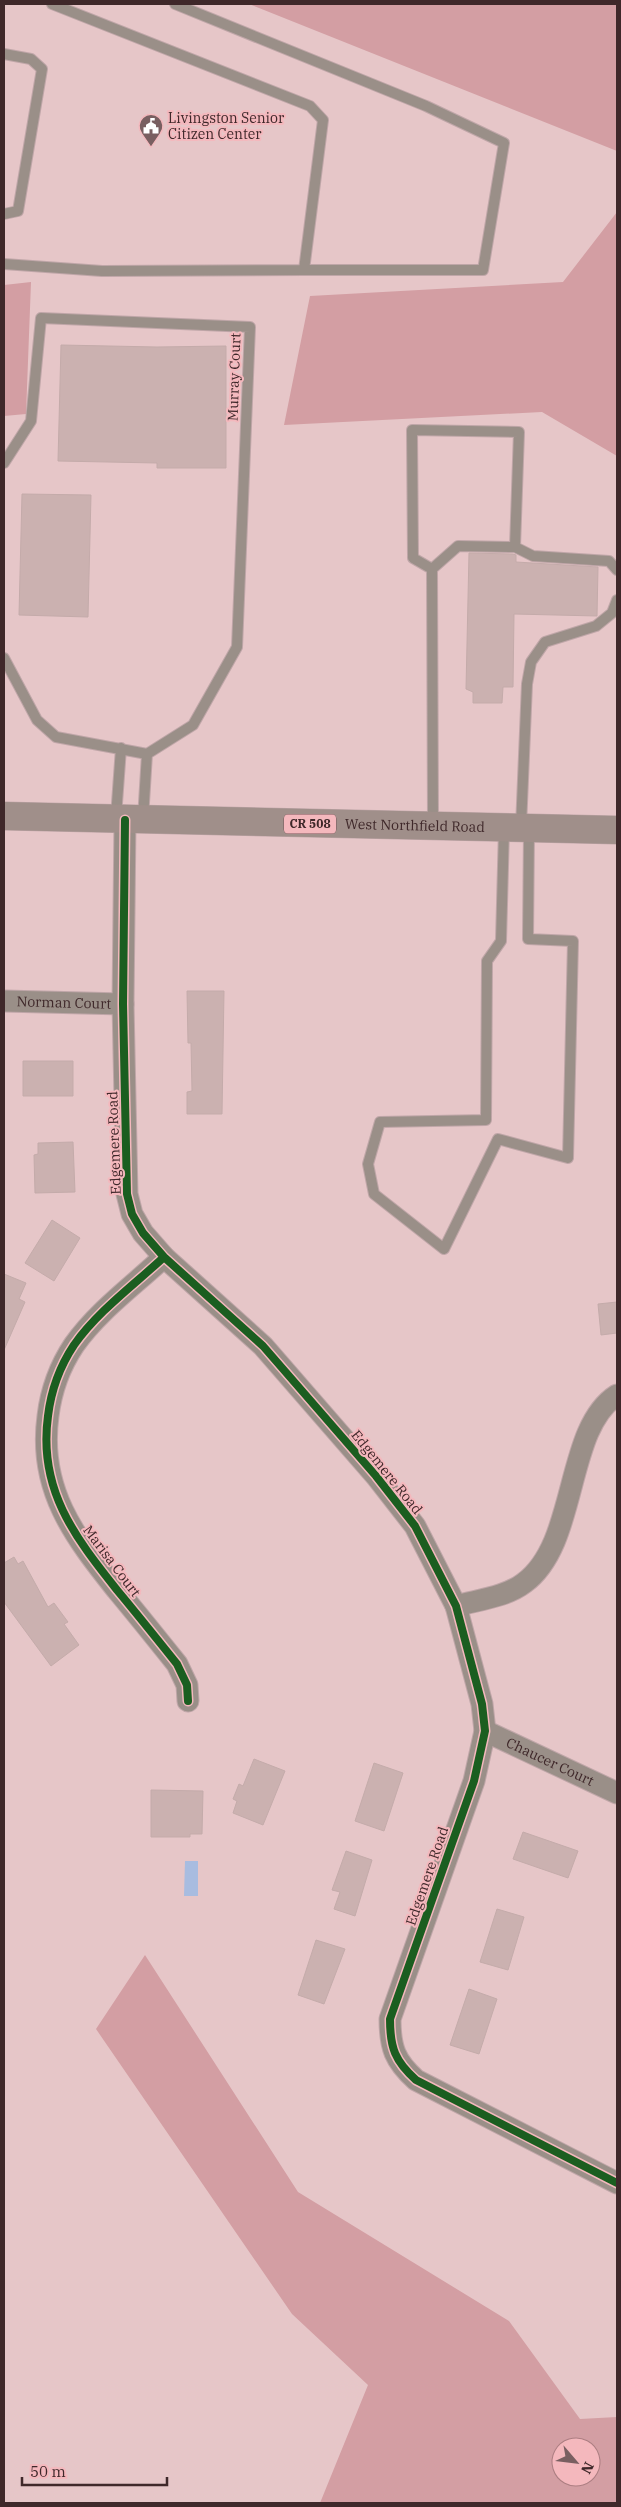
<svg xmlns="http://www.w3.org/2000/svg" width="621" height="2507" font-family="'IBM Plex Serif',serif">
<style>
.forest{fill:#d39ea3;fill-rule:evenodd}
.water{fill:#a8bce0}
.building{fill:#cbb1b0;stroke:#c4abaa}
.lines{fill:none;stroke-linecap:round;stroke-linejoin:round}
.lane-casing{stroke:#bfa6a8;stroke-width:12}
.street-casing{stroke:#bfa6a8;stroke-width:23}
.primary-casing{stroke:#bfa6a8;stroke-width:29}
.lane{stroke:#9a8f88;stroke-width:10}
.street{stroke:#9a8f88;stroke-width:21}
.primary{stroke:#a08f8a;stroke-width:28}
.cycleway-casing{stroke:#f4b8bd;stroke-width:11}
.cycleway{stroke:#1b5e20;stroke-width:8}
.labels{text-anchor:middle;stroke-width:4;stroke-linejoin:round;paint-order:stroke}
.shield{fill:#f4b8bd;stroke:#755356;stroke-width:1}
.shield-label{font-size:12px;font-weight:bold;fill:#3f282a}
.poi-label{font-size:14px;fill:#3f282a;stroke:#f4b8bd;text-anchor:start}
.street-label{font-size:14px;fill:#3f282a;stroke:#f4b8bd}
</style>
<rect width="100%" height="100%" fill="#e6c6c8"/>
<path class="forest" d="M 249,4 L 617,4 L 617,151 Z
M 617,212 L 617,456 L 542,412 L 284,425 L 310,296 L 563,282 Z
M 31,282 L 26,414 L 4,416 L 4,285 Z
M 145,1955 L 298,2192 L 509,2321 L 580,2419 L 617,2417 L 617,2503 L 320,2503 L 368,2385 L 292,2314 L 96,2029 ZM 561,2447 L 591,2447 L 591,2477 L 561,2477 Z"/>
<path class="water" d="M 185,1861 L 198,1861 L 198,1896 L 184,1896 Z"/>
<path class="building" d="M 61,345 L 157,347 L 226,346 L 226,468 L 157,468 L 157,463 L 58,461 Z
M 22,494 L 91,495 L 88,617 L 19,615 Z
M 469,553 L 513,554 L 516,555 L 516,562 L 598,567 L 597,616 L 514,614 L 513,687 L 503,687 L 502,703 L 473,703 L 473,692 L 466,689 Z
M 187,991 L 224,991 L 222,1114 L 187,1114 L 187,1092 L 192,1091 L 191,1043 L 188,1043 Z
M 23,1061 L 73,1061 L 73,1096 L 23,1096 Z
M 73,1142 L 75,1192 L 35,1193 L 34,1155 L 38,1154 L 38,1143 Z
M 52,1220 L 80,1238 L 54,1281 L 25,1263 Z
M 4,1274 L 26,1283 L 19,1299 L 25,1302 L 4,1350 Z
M 617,1302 L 617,1333 L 601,1335 L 598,1304 Z
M 14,1557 L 18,1564 L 23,1561 L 48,1607 L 54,1603 L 68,1622 L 64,1624 L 79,1645 L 51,1666 L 4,1602 L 4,1563 Z
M 254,1759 L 285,1771 L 263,1825 L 233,1813 L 237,1801 L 233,1799 L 239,1784 L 243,1786 Z
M 374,1763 L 403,1773 L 384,1831 L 355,1821 Z
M 151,1790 L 203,1791 L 202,1834 L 190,1834 L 190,1837 L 151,1837 Z
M 523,1832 L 578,1851 L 568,1878 L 513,1859 Z
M 346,1851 L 372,1860 L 355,1916 L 334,1909 L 340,1892 L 332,1890 Z
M 497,1909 L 524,1917 L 508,1970 L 480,1962 Z
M 316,1940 L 345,1949 L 324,2004 L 298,1995 Z
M 469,1989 L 497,1999 L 479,2054 L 450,2045 Z"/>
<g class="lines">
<g class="lane-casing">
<path id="lane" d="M 175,4 L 426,106 L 504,143 L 483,270 L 304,270
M 4,54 L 31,59 L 42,69 L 18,211 L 4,214
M 4,264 L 102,271 L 304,270 L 323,120 L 310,106 L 52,4
M 4,463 L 31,421 L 41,318 L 250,327 L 237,647 L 193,725 L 147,754
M 432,569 L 413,558 L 412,430 L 519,432 L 515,547
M 4,658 L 37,720 L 56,737 L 147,754
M 116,817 L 121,748
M 143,819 L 147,754
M 433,825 L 432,569 L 458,546 L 515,547 L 533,556 L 609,561 L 617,570
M 521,827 L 527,684 L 531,662 L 545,642 L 596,626 L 612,613 L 617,600
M 504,829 L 501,941 L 487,961 L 486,1120 L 380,1122 L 368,1164 L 374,1194 L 444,1249 L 498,1139 L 568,1158 L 573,941 L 528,939 L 529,829"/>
</g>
<g class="street-casing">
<g id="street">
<path d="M 125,820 L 123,1004 L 127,1194 L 132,1214 L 143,1233 L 164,1257 L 263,1346 L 376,1476 L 415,1526 L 456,1606 L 482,1704 L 485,1731 L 474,1781 L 390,2019 C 390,2048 395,2061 416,2080 L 617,2183"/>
<path id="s1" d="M 4,1001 L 123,1004"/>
<path d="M 164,1257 C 134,1285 98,1311 74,1345 C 60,1366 51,1391 48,1416 C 38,1489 74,1536 117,1590 C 137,1614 157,1639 177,1664 L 187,1685 L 188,1701"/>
<path d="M 456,1606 C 477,1600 506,1597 524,1583 C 579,1543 564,1429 617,1395"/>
<path id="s2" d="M 485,1731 L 617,1793"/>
</g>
</g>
<g class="primary-casing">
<g id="primary">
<path id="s3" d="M 4,816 L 617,830"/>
</g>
</g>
<use href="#lane" class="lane"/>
<use href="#street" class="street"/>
<use href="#primary" class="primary"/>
<g class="cycleway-casing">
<path id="cycleway" d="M 125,820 L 123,1004 L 127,1194 L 132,1214 L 143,1233 L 164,1257 L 263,1346 L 376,1476 L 415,1526 L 456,1606 L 482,1704 L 485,1731 L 474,1781 L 390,2019 C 390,2048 395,2061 416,2080 L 617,2183
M 164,1257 C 134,1285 98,1311 74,1345 C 60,1366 51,1391 48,1416 C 38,1489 74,1536 117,1590 C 137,1614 157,1639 177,1664 L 187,1685 L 188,1701"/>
</g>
<use href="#cycleway" class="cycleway"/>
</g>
<defs>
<g id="civic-pin" transform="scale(1.25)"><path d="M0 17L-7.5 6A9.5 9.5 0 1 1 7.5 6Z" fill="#795f61" stroke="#f4b8bd"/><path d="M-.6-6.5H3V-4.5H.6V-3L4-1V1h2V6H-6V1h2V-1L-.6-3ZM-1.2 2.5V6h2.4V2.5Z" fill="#fff"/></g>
</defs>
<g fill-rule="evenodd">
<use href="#civic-pin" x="151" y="126"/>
</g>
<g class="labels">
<rect class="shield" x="284" y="814.5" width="52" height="19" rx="4"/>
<g class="shield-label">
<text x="310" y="828">CR 508</text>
</g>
<g class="poi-label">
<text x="168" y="123">Livingston Senior<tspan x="168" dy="16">Citizen Center</tspan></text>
</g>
<g class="street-label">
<text transform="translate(234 377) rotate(-88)" y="5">Murray Court</text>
<text dy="5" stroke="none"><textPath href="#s3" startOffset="411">West Northfield Road</textPath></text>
<text dy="5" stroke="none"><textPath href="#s1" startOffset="60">Norman Court</textPath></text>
<text transform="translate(114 1143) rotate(-92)" y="5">Edgemere Road</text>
<text transform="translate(387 1472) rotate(51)" y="5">Edgemere Road</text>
<text transform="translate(112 1561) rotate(53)" y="5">Marisa Court</text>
<text dy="5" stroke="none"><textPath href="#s2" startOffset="72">Chaucer Court</textPath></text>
<text transform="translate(427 1876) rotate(-71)" y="5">Edgemere Road</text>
</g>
</g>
<rect width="621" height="2507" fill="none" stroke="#3f282a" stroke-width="10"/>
<g transform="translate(576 2462) rotate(118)"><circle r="24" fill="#f4b8bd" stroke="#ac7e82"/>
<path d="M0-4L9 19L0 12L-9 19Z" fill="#795f61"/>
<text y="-8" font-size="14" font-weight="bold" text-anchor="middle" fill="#3f282a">N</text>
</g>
<path d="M22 2477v8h145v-8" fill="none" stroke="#3f282a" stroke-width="2.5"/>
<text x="30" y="2477" font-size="15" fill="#3f282a" stroke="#f4b8bd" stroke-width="4" paint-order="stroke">50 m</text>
</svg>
